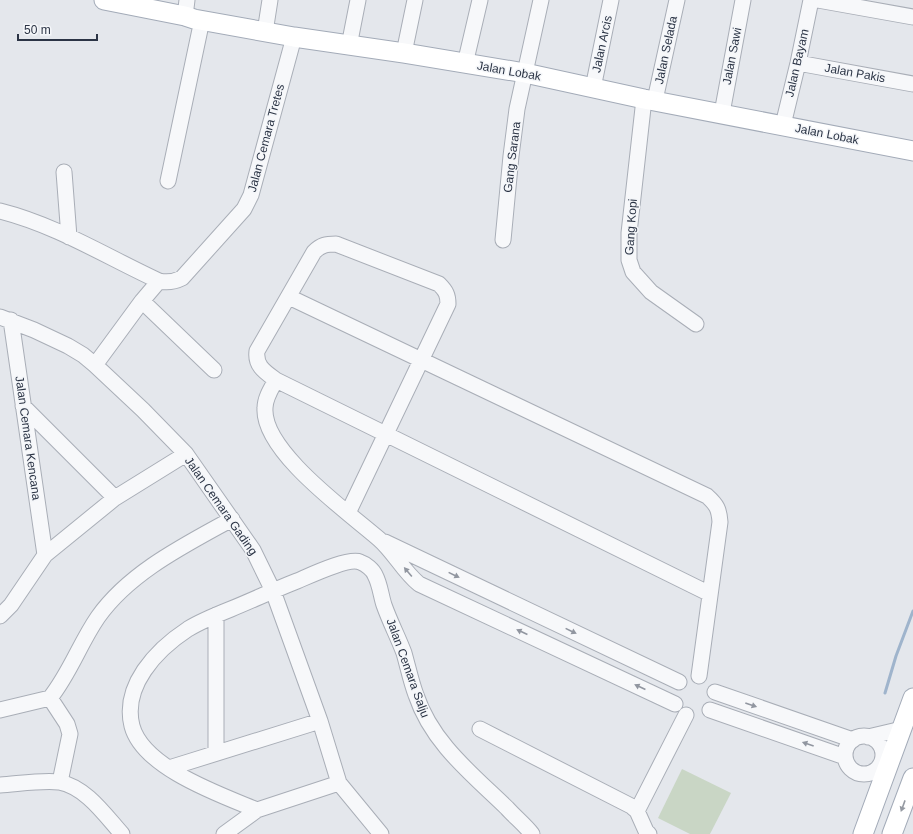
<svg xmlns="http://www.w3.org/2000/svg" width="913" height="834" font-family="Arial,sans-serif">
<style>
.green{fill:#c9d6c5}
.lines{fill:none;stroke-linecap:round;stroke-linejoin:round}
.stream{stroke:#9fb4cc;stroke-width:3}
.minor-casing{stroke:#a9aeb7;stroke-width:17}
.major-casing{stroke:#a3abb8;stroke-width:21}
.minor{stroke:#f7f8fa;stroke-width:15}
.major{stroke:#fff;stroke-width:19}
.oneway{fill:#9196a0}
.oneway2{fill:#959aa2}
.labels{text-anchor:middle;stroke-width:3;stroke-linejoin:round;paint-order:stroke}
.street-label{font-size:12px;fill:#2b3445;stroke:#f4f6f9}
</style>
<rect width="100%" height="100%" fill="#e4e7ec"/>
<path class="green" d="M 682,769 L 731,793 L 710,834 L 690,834 L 658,818 Z"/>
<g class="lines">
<path class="stream" d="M 885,693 L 896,656 L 913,611"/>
<g class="minor-casing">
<path id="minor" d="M 818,0 L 913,17
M 185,16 L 187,0
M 265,32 L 270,0
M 349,46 L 358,0
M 404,53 L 415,0
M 798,63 L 913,84
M 465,64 L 480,0
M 593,88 L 611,0
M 644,99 L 629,233 L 629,260 L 633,272 L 651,292 L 696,324
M 655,100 L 677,0
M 722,113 L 743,0
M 783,125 L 798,63 L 811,0
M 64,172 L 69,237
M 168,181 L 202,20
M 0,211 C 56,225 107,257 159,281 C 168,283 174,282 182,278 L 244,209 L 251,195 L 294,37
M 503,240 L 511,156 L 517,109 L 541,0
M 289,297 L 707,496 C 717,505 719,509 720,522 L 699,676
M 142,301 L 214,370
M 0,317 L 34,330 L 68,346 L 83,355 L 95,365 L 143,410 L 186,454 L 253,550 L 273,591 L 320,721 L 339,783 L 381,834
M 11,320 L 45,555
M 95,365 L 142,301 L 159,281
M 276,380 L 710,594
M 23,406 L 115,498
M 348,513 L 448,304 C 448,295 446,291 439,284 L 336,244 C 326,244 321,245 314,252 L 257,351 C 255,366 265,372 276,380 C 271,389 265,398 265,408 C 262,451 348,512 379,539 C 394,552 403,571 419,584 L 675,704
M 385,542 L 679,682
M 0,616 L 11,605 L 45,555 L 115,498 L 186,454
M 715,692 L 853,740
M 50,698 L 67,724 L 70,734 L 60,782
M 0,710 L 50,698 C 70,673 80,643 98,617 C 130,572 185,545 232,519
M 710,710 L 845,757
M 480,729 L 631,806 L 637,811 L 686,715
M845 755a19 19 0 1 1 38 0a19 19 0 1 1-38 0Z
M 868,737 L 902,729
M 216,753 L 216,615
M 169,768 L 320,721
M 0,785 C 17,784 42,780 59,782 C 86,787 105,815 122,834
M 257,810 C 221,795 143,768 132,726 C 122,686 156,650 188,629 C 201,621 216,615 231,609 C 253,600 274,590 297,581 C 309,576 349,557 360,562 C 366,564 373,570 375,575 C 380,584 381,596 384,605 C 390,622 398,637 404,653 C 408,667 411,682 416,695 C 432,743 472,774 507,808 C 515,817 525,825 532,834
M 637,811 L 646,831 L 649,834
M 224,834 L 257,810 L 339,783"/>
</g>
<g class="major-casing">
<path id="major" d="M 104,0 L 185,16 L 194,19 L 294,37 L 404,53 L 525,73 L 644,99 L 913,151
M 863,834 L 913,698
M 892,834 L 913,778"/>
</g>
<use href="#minor" class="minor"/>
<use href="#major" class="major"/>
</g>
<defs><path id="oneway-solid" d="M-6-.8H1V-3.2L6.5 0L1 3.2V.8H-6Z"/></defs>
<g class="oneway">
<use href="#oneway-solid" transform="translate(408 572) rotate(-130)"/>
<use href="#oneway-solid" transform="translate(454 575) rotate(26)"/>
<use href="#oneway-solid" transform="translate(571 631) rotate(26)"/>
<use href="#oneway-solid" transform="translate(522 632) rotate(-155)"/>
<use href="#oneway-solid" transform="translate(640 687) rotate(-155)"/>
<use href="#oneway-solid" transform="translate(751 705) rotate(19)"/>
<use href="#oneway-solid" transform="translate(808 744) rotate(-161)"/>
</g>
<use class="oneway2" href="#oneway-solid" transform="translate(903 806) rotate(110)"/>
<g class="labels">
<g class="street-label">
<text transform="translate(602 44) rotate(-78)" y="4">Jalan Arcis</text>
<text transform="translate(666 50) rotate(-78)" y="4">Jalan Selada</text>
<text transform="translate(732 56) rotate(-79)" y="4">Jalan Sawi</text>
<text transform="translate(797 63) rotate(-77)" y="4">Jalan Bayam</text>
<text transform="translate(509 71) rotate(10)" y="4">Jalan Lobak</text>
<text transform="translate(855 73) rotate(10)" y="4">Jalan Pakis</text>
<text transform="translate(827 134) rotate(11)" y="4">Jalan Lobak</text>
<text transform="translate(266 138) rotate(-75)" y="4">Jalan Cemara Tretes</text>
<text transform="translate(512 157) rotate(-83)" y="4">Gang Sarana</text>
<text transform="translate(631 227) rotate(-86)" y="4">Gang Kopi</text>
<text transform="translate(28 438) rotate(82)" y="4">Jalan Cemara Kencana</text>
<text transform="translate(221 506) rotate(55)" y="4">Jalan Cemara Gading</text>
<text transform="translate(408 668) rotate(70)" y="4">Jalan Cemara Salju</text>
</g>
</g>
<path d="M18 34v6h79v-6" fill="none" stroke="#2b3445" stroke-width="2"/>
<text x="24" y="34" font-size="12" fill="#2b3445" stroke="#f4f6f9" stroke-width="3" paint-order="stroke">50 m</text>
</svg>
